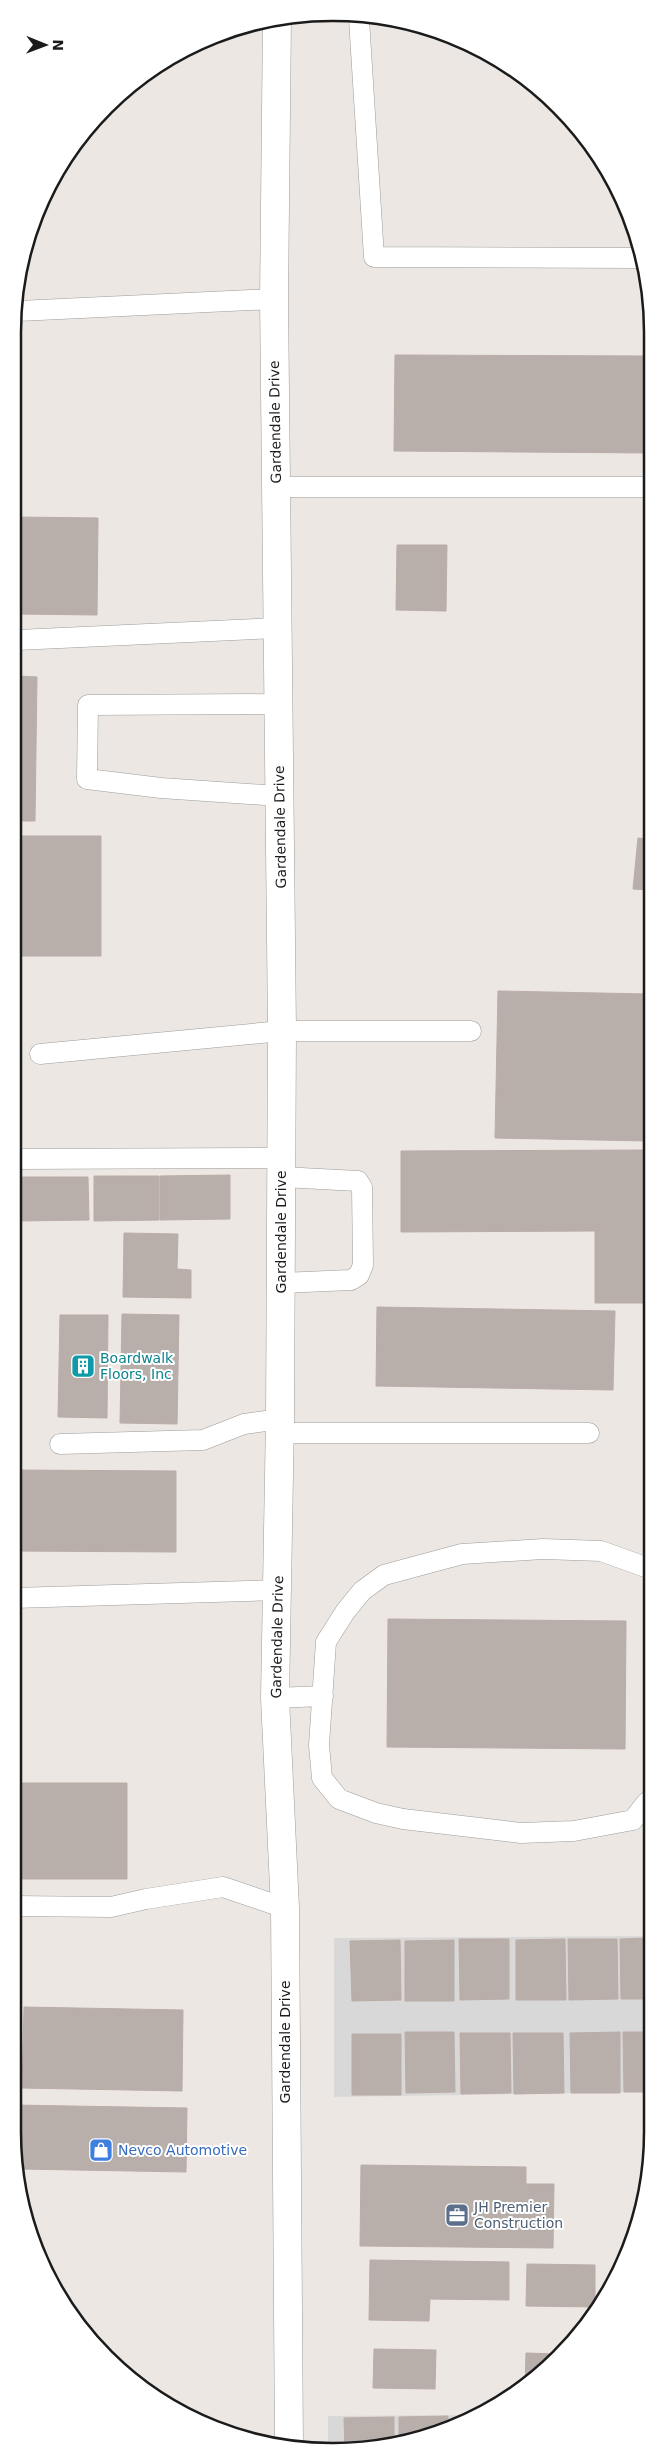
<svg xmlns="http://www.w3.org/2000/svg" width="665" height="2464" font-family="'DejaVu Sans',sans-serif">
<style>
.residential{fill:#d9d8d8}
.building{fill:#b8afab;stroke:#bcaca6}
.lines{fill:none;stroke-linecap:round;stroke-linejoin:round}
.lane-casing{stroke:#9c9c9c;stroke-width:21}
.street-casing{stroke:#9c9c9c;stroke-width:29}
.lane{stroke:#fff;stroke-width:20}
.street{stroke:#fff;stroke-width:28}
.labels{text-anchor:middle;stroke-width:4;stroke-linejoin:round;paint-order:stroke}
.street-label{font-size:14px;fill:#1b1b1b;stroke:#fff}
.culture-label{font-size:14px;fill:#0d838f;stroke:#fff;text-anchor:start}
.shop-label{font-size:14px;fill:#366cbe;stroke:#fff;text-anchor:start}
.service-label{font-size:14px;fill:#4e5e75;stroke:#fff;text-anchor:start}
.rim{fill:none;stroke:#1b1b1b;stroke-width:2.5}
</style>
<rect width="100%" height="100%" fill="#ece7e2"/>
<path class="residential" d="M 647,1936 L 647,2092 L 334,2097 L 334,1938 Z
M 467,2415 L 416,2441 L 328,2449 L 328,2416 Z"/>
<path class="building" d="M 395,355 L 650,356 L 650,453 L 394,451 Z
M 18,517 L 98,518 L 97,615 L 17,614 Z
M 397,545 L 447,545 L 446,611 L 396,610 Z
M 17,676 L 37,677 L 35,821 L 17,821 Z
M 17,836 L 101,836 L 101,956 L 16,956 Z
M 638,838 L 649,839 L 649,890 L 633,889 Z
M 498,991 L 649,994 L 648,1141 L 495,1138 Z
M 648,1150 L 648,1303 L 595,1303 L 595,1231 L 401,1232 L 401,1151 Z
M 230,1175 L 230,1219 L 160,1220 L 160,1176 Z
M 94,1176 L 159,1176 L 159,1220 L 94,1221 Z
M 18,1177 L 88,1177 L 89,1220 L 19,1221 Z
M 124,1233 L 178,1234 L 177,1269 L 191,1270 L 191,1298 L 123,1297 Z
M 377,1307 L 615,1311 L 613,1390 L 376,1386 Z
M 122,1314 L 179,1315 L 177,1424 L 120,1423 Z
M 60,1315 L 108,1315 L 107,1418 L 58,1417 Z
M 15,1470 L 176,1471 L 176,1552 L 14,1551 Z
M 388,1619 L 626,1621 L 625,1749 L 387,1747 Z
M 14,1783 L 127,1783 L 127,1879 L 13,1879 Z
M 647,1938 L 647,1999 L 621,1999 L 620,1939 Z
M 459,1939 L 509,1939 L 509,1999 L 460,2000 Z
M 565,1939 L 566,2000 L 516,2000 L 516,1940 Z
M 568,1939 L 617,1939 L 618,1999 L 569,2000 Z
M 400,1940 L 401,2000 L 352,2001 L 350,1941 Z
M 454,1940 L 454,2001 L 405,2001 L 405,1941 Z
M 24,2007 L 183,2010 L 182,2091 L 22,2088 Z
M 405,2032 L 454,2032 L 455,2092 L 406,2093 Z
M 620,2032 L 620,2093 L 571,2093 L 570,2033 Z
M 623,2032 L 647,2032 L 647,2092 L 624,2092 Z
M 460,2033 L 510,2033 L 511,2093 L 461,2094 Z
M 513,2033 L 563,2033 L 564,2093 L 514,2094 Z
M 352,2034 L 401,2034 L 401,2095 L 352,2095 Z
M 13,2105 L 187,2108 L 186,2172 L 20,2169 L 13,2132 Z
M 361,2165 L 526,2167 L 526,2184 L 554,2184 L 553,2248 L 360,2246 Z
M 370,2260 L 509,2262 L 509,2300 L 430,2299 L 429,2321 L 369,2320 Z
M 527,2264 L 595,2265 L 595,2307 L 526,2306 Z
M 374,2349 L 436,2350 L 435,2389 L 373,2388 Z
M 526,2353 L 557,2354 L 525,2387 Z
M 448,2416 L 448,2424 L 416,2441 L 399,2442 L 399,2417 Z
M 394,2417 L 394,2443 L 345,2448 L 344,2418 Z"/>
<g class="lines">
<g class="lane-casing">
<path id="lane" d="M 359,19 L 374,257 L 640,258
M 18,311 L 274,299
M 276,487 L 649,487
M 17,640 L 277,628
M 278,704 L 88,705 L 87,779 L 161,788 L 279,796
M 40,1054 L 282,1031 L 471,1031
M 16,1159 L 281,1158
M 281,1283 L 351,1280 L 359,1275 L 363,1265 L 362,1187 L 358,1181 L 282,1177
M 280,1433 L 589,1433
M 60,1444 L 203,1440 L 244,1424 L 280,1419
M 14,1598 L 277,1590
M 275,1698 L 323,1696
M 647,1802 L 633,1820 L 574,1831 L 521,1833 L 403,1819 L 376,1813 L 339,1799 L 322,1778 L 319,1745 L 326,1642 L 345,1612 L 362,1591 L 384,1575 L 462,1554 L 543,1549 L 601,1551 L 648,1568
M 13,1906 L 111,1907 L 146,1899 L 223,1887 L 285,1908"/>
</g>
<g class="street-casing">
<path id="street" d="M 277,19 L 274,299 L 282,1031 L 280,1419 L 275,1698 L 285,1908 L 289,2445"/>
</g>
<use href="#lane" class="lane"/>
<use href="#street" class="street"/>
</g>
<defs>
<g id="building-square" transform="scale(1.25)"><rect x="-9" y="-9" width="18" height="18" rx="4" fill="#0f9aa8" stroke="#fff"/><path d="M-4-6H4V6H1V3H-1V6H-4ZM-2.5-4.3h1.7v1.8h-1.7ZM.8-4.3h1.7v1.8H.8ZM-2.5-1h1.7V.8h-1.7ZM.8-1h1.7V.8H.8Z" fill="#fff"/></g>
<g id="shop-square" transform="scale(1.25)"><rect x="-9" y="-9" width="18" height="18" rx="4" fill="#3f7fe0" stroke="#fff"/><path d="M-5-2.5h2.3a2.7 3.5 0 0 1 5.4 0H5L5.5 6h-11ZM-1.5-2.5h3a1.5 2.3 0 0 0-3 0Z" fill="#fff"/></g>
<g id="office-square" transform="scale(1.25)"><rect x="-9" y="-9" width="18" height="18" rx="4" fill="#5c6f8a" stroke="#fff"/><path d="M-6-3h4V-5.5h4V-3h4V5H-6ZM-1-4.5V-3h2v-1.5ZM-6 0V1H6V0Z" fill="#fff"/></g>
</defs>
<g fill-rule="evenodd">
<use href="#building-square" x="83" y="1366"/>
<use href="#shop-square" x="101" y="2150"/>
<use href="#office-square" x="457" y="2215"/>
</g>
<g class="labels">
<g class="street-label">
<text transform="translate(275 422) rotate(-91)" y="5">Gardendale Drive</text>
<text transform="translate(280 827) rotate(-91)" y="5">Gardendale Drive</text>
<text transform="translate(281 1232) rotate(-90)" y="5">Gardendale Drive</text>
<text transform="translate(277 1637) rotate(-89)" y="5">Gardendale Drive</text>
<text transform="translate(285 2042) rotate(-90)" y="5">Gardendale Drive</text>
</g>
<g class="culture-label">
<text x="100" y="1363">Boardwalk<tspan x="100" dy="16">Floors, Inc</tspan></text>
</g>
<g class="shop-label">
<text x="118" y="2155">Nevco Automotive</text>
</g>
<g class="service-label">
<text x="474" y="2212">JH Premier<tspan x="474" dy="16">Construction</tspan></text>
</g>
</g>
<path d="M0 0H665V2464H0ZM332 21H333A311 311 0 0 1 644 332V2132A311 311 0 0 1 333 2443H332A311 311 0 0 1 21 2132V332A311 311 0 0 1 332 21Z" fill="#fff" fill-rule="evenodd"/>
<path class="rim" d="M332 21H333A311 311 0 0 1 644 332V2132A311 311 0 0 1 333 2443H332A311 311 0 0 1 21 2132V332A311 311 0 0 1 332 21Z"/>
<g transform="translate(45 45) rotate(91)" stroke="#ffffff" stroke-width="4" paint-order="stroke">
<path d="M0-4L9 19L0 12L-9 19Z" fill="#1b1b1b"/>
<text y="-8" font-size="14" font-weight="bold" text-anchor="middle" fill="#1b1b1b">N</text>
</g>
</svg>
